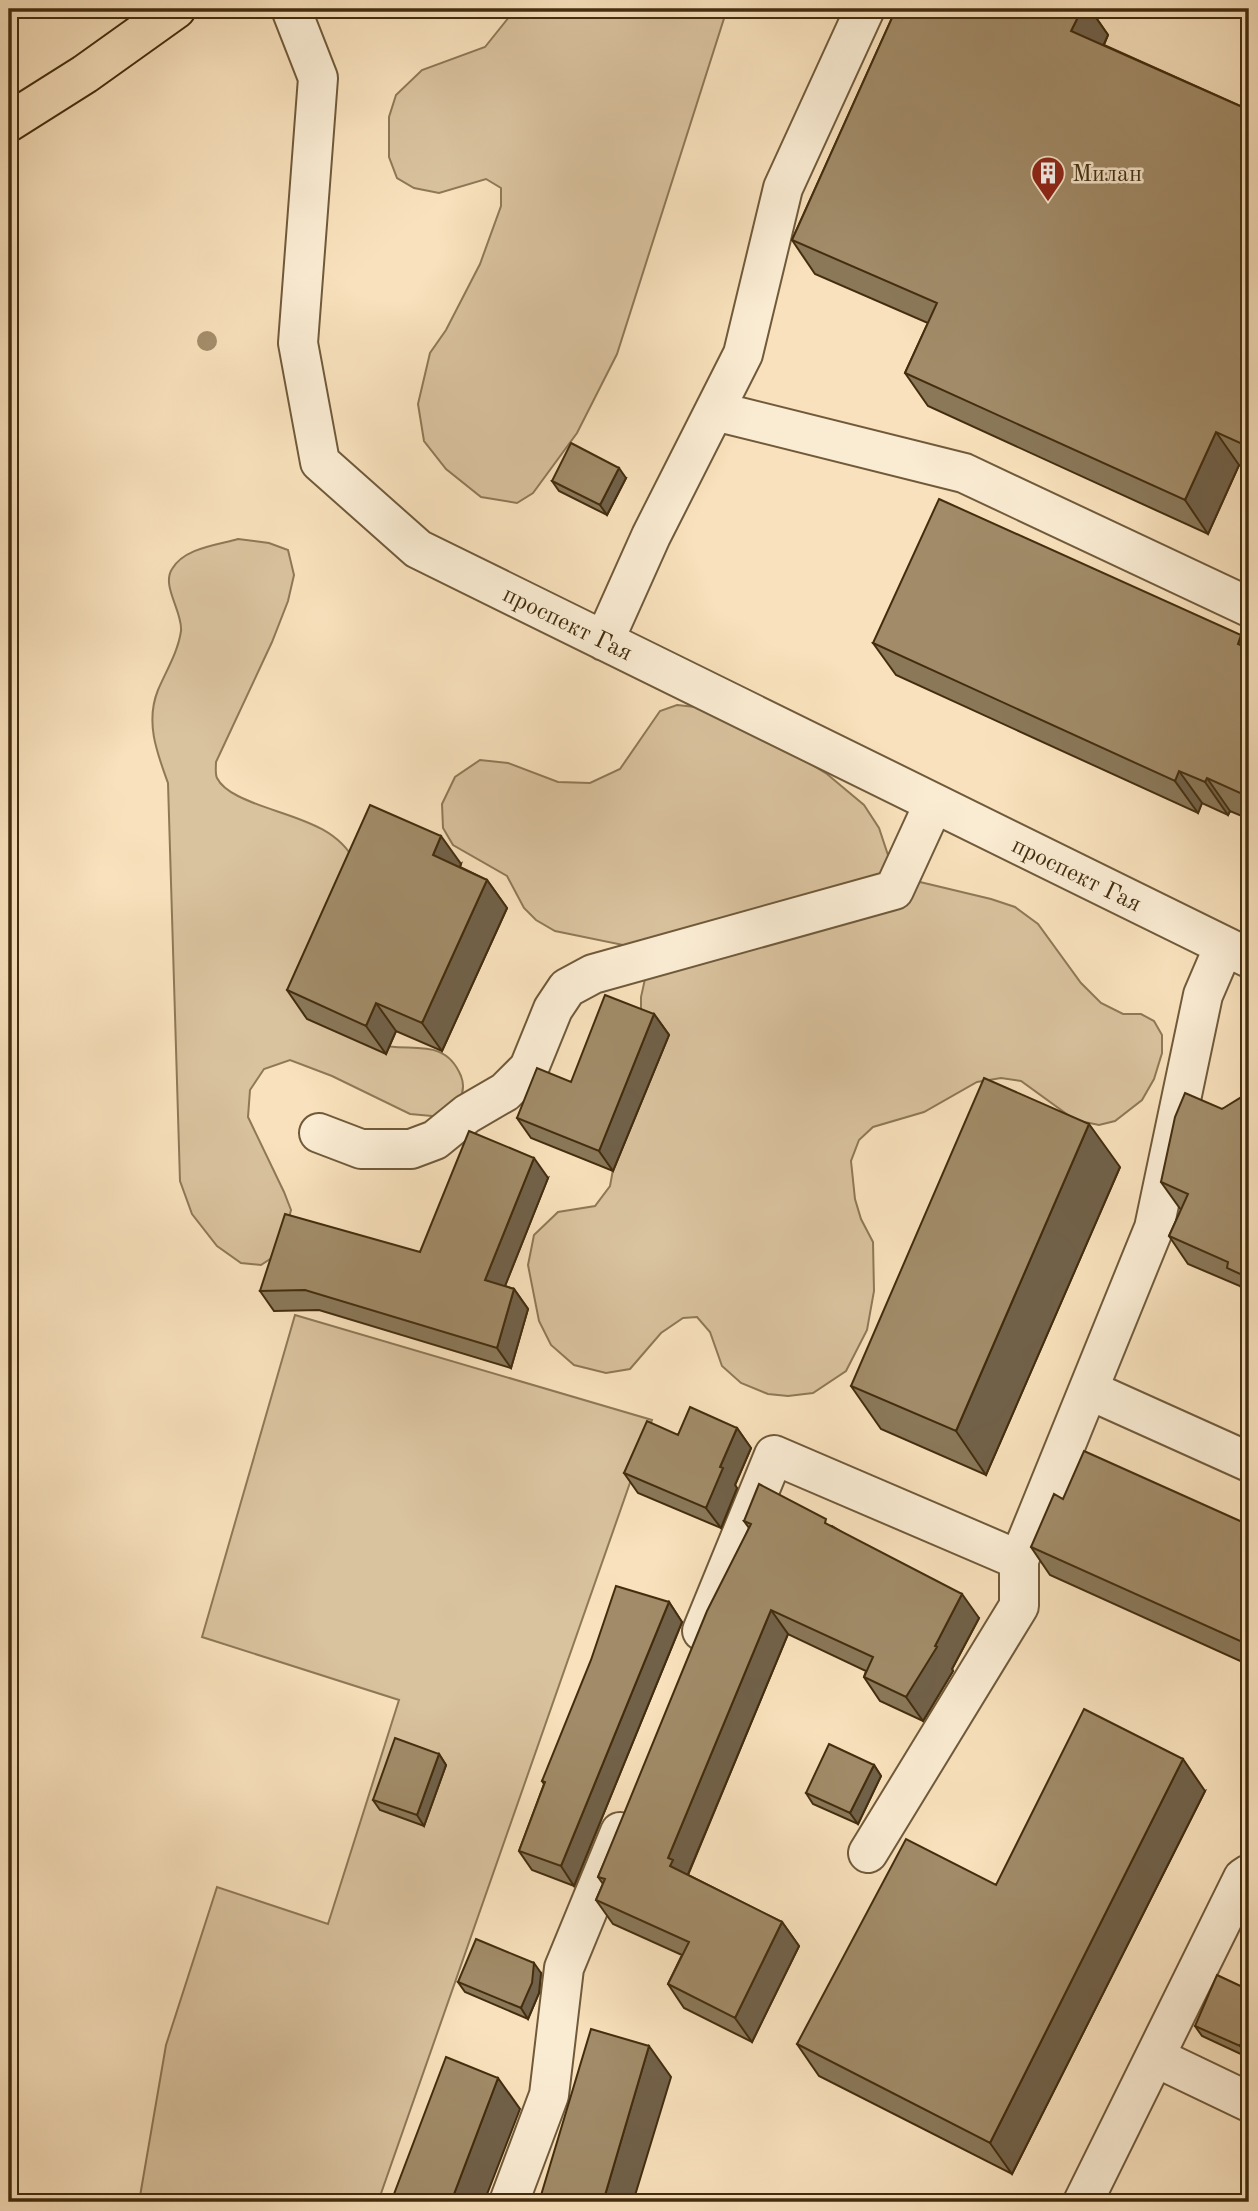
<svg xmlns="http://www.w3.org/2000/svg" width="1258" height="2211" font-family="'Old Standard TT',serif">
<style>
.green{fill:#d9c29e;stroke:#8e7856;stroke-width:2}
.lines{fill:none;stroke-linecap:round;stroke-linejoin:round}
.minor-casing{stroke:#705a3a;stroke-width:42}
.major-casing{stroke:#432d0e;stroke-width:42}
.minor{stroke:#faecd3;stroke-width:38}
.major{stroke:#f8e1bc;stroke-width:38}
.tree{fill:#a58e6c}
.wall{fill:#8a7859;stroke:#432d0e;stroke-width:2}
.shaded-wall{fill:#716149;stroke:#432d0e;stroke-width:2}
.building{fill:#a18b68;stroke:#432d0e;stroke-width:2}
.labels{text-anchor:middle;stroke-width:5;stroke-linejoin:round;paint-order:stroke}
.poi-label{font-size:24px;fill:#432d0e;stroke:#faecd3;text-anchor:start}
.street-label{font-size:24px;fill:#432d0e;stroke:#faecd3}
</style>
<rect width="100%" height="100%" fill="#f8e1bc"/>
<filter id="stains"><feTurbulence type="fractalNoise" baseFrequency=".00286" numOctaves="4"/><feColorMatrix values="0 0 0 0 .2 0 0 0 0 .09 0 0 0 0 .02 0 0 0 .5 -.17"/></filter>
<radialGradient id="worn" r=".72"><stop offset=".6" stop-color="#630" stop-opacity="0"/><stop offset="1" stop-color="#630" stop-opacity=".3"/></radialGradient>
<path class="green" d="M 512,9 L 727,9 L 617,354 L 577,433 L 533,493 L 517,503 L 481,497 L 446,469 L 424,441 L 418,404 L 430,353 L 446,330 L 480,264 L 501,206 L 501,188 L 486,179 L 439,193 L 414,188 L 397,178 L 389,157 L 389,117 L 396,95 L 422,70 L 485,47 L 509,17 Z
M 238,539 L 269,543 L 288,550 L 294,575 L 288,601 L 272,642 L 216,762 C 216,766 215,774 217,778 C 221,786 230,792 238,796 C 276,816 334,819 355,862 L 299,1002 L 305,1016 C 328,1027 351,1037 376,1044 C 409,1054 444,1035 461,1076 C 468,1094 456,1106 443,1117 L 410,1114 L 332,1076 L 290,1060 L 264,1069 L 250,1090 L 248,1117 L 284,1192 L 291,1210 L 283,1241 L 273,1257 L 261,1265 L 241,1263 L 217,1246 L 192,1214 L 180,1181 L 168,783 C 157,753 145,722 158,690 C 166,671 178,652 181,631 C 183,612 161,586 172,569 C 184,548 217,545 238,539 Z
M 677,705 L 714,709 L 746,724 L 827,774 L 864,805 L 879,828 L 888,855 L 897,870 L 920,882 L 991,899 L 1015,907 L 1038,924 L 1081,983 L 1101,1003 L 1123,1014 L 1141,1014 L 1154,1021 L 1162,1035 L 1162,1053 L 1154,1079 L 1142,1100 L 1115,1121 L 1099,1125 L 1075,1120 L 1021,1081 L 1001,1078 L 977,1082 L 924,1112 L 873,1127 L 859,1140 L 851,1161 L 855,1199 L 861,1219 L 873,1242 L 874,1291 L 867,1330 L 846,1371 L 813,1393 L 788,1396 L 768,1394 L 741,1383 L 722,1366 L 710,1332 L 697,1317 L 683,1318 L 661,1333 L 630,1369 L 606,1373 L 574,1365 L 551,1345 L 539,1321 L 528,1265 L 534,1235 L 558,1212 L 595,1206 L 610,1186 L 626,1099 L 641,1044 L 641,997 L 645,979 L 638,948 L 555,931 L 536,920 L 524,908 L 507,876 L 453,845 L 443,828 L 442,804 L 455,777 L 480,760 L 508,763 L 558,782 L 590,783 L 620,769 L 660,711 Z
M 295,1315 L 652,1420 L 378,2202 L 139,2202 L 166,2045 L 217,1887 L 328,1924 L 399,1700 L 202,1637 Z"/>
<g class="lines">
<g class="minor-casing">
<path id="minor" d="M 291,9 L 318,78 L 298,343 L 320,462 L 418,549 L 1249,958
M 715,411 L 964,473 L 1249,607
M 604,641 L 651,536 L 743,354 L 783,188 L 865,9
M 319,1133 L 361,1149 L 411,1149 L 435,1140 L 467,1114 L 505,1092 L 529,1068 L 553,1009 L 567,988 L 593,974 L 894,890 L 934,803
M 1089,1390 L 1249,1462
M 702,1631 L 774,1455 L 1019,1560
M 868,1853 L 1019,1606 L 1019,1560 L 1154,1228 L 1203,995 L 1224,946
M 1155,2057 L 1249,2102
M 509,2202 L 549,2095 L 564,1968 L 620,1832
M 1083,2202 L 1243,1878 L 1249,1874"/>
</g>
<g class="major-casing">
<path id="major" d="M 9,122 L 85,74 L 176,9"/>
</g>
<use href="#minor" class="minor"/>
<use href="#major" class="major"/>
</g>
<circle class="tree" cx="207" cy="341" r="10"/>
<path class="wall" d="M 896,9 L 1090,9 L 1108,35 L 1104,45 L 1249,110 L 1249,470 L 1239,465 L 1208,534 L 928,406 L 905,373 L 928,323 L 815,274 L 792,240 Z
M 626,478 L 607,515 L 559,491 L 552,481 Z
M 1241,636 L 1249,647 L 1249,819 L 1230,811 L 1228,815 L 1202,803 L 1198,813 L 896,675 L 873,643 Z
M 461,864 L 460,867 L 487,880 L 507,908 L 442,1051 L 396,1031 L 386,1054 L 307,1019 L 287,990 Z
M 654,1014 L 669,1035 L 613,1171 L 531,1138 L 517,1118 L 571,1082 Z
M 1249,1102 L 1249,1297 L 1246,1295 L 1240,1286 L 1188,1264 L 1169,1236 L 1181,1210 L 1161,1182 L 1222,1109 Z
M 1120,1167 L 986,1475 L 881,1429 L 851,1386 Z
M 548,1178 L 505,1286 L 514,1289 L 528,1309 L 511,1368 L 319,1310 L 274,1311 L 260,1291 L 420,1252 Z
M 737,1428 L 751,1448 L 735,1485 L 737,1488 L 721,1528 L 638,1493 L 624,1473 L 678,1435 Z
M 1063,1499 L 1249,1525 L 1249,1665 L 1050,1575 L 1031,1547 Z
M 744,1521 L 832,1526 L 979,1618 L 952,1669 L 953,1671 L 923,1721 L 880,1701 L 864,1677 L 866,1671 L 788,1634 L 688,1875 L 782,1922 L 799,1946 L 752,2042 L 684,2008 L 668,1984 L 682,1955 L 613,1924 L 596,1900 L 603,1884 L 598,1877 L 749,1528 Z
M 669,1602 L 682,1622 L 574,1886 L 532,1870 L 519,1851 L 544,1784 L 542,1781 Z
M 439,1754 L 446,1765 L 424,1826 L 380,1810 L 373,1800 Z
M 874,1765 L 881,1776 L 858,1824 L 813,1804 L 806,1793 Z
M 1205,1791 L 1012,2174 L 819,2076 L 797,2044 L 996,1885 Z
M 541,1973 L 539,1993 L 528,2019 L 465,1992 L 458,1982 Z
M 1249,1990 L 1249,2053 L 1247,2057 L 1202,2036 L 1195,2026 Z"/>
<path class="shaded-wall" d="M 1082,9 L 1090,9 L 1108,35 L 1095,64 L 1071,31 Z
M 1216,432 L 1239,465 L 1208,534 L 1185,500 Z
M 619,468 L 626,478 L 607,515 L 600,505 Z
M 1241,635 L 1249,647 L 1249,660 L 1238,644 Z
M 1249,715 L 1249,736 L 1243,728 Z
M 1179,771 L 1202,803 L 1198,813 L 1175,781 Z
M 1207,778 L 1230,811 L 1228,815 L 1205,782 Z
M 441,836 L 461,864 L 453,883 L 433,855 Z
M 487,880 L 507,908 L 442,1051 L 422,1023 Z
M 376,1003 L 396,1031 L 386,1054 L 366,1026 Z
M 654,1014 L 669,1035 L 613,1171 L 599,1151 Z
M 1089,1124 L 1120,1167 L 986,1475 L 956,1431 Z
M 534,1158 L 548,1178 L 499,1301 L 485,1280 Z
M 514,1289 L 528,1309 L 511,1368 L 497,1348 Z
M 737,1428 L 751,1448 L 735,1485 L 737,1488 L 721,1528 L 706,1508 L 720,1467 Z
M 962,1594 L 979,1618 L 952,1669 L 953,1671 L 923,1721 L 906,1697 L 935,1646 Z
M 669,1602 L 682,1622 L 574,1886 L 561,1866 Z
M 771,1610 L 788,1634 L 686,1879 L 670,1866 L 668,1858 Z
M 439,1754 L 446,1765 L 424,1826 L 417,1815 Z
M 1183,1759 L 1205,1791 L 1012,2174 L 990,2143 Z
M 874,1765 L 881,1776 L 858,1824 L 850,1813 Z
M 782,1922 L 799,1946 L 752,2042 L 735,2018 Z
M 534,1963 L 541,1973 L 539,1993 L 528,2019 L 521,2008 Z
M 1249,2025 L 1249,2053 L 1247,2057 L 1240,2046 Z
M 649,2046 L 671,2077 L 633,2202 L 603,2202 Z
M 498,2078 L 520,2109 L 484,2202 L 451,2202 Z"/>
<path class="building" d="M 896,9 L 1082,9 L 1071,31 L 1249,110 L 1249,447 L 1216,432 L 1185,500 L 905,373 L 937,303 L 792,240 Z
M 571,443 L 619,468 L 600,505 L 552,481 Z
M 939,499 L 1241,635 L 1238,644 L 1249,649 L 1249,715 L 1243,728 L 1249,731 L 1249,797 L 1207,778 L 1205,782 L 1179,771 L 1175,781 L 873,643 Z
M 370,805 L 441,836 L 433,855 L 487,880 L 422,1023 L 376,1003 L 366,1026 L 287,990 Z
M 605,995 L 654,1014 L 599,1151 L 517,1118 L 537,1068 L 571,1082 Z
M 984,1078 L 1089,1124 L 956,1431 L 851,1386 Z
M 1185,1093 L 1222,1109 L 1240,1098 L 1249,1102 L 1249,1278 L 1227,1268 L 1228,1262 L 1169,1236 L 1188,1194 L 1161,1182 L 1175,1117 Z
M 469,1131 L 534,1158 L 485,1280 L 514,1289 L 497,1348 L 305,1290 L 260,1291 L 285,1214 L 420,1252 Z
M 690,1407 L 737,1428 L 720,1467 L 723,1468 L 706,1508 L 624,1473 L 647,1421 L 678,1435 Z
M 1084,1451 L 1249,1525 L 1249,1645 L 1031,1547 L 1054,1494 L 1063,1499 Z
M 759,1484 L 826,1519 L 825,1523 L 962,1594 L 935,1646 L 937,1647 L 906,1697 L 864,1677 L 873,1657 L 771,1610 L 668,1858 L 673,1860 L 670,1866 L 782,1922 L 735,2018 L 668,1984 L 689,1942 L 596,1900 L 605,1879 L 598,1877 L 707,1611 L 751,1524 L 744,1521 Z
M 616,1586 L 669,1602 L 561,1866 L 519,1851 L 545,1782 L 542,1781 L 591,1660 Z
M 1084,1709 L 1183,1759 L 990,2143 L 797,2044 L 906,1839 L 996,1885 Z
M 395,1738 L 439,1754 L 417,1815 L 373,1800 Z
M 829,1744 L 874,1765 L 850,1813 L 806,1793 Z
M 476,1939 L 534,1963 L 532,1983 L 521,2008 L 458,1982 Z
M 1217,1975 L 1249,1990 L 1249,2025 L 1240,2046 L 1195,2026 Z
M 591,2029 L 649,2046 L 603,2202 L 539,2202 Z
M 446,2057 L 498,2078 L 451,2202 L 391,2202 Z"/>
<defs>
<g id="building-pin" transform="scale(1.75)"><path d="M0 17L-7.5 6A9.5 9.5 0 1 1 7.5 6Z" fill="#8f2418" stroke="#faecd3"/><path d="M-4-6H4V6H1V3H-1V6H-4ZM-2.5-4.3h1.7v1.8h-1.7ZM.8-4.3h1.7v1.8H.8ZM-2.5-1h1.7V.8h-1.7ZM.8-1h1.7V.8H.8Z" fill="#fff"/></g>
</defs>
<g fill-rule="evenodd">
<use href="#building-pin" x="1048" y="173"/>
</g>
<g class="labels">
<g class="poi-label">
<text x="1072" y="181">Милан</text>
</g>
<g class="street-label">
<text transform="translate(568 623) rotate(26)" y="8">проспект Гая</text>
<text transform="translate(1077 874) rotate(26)" y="8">проспект Гая</text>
</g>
</g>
<rect width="1258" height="2211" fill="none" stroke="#f8e1bc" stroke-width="35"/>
<rect x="10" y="10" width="1237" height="2190" fill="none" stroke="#432d0e" stroke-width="3.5"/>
<rect x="18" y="18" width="1223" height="2176" fill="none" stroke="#432d0e" stroke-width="2"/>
<rect width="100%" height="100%" filter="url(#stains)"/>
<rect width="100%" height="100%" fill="url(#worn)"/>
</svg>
